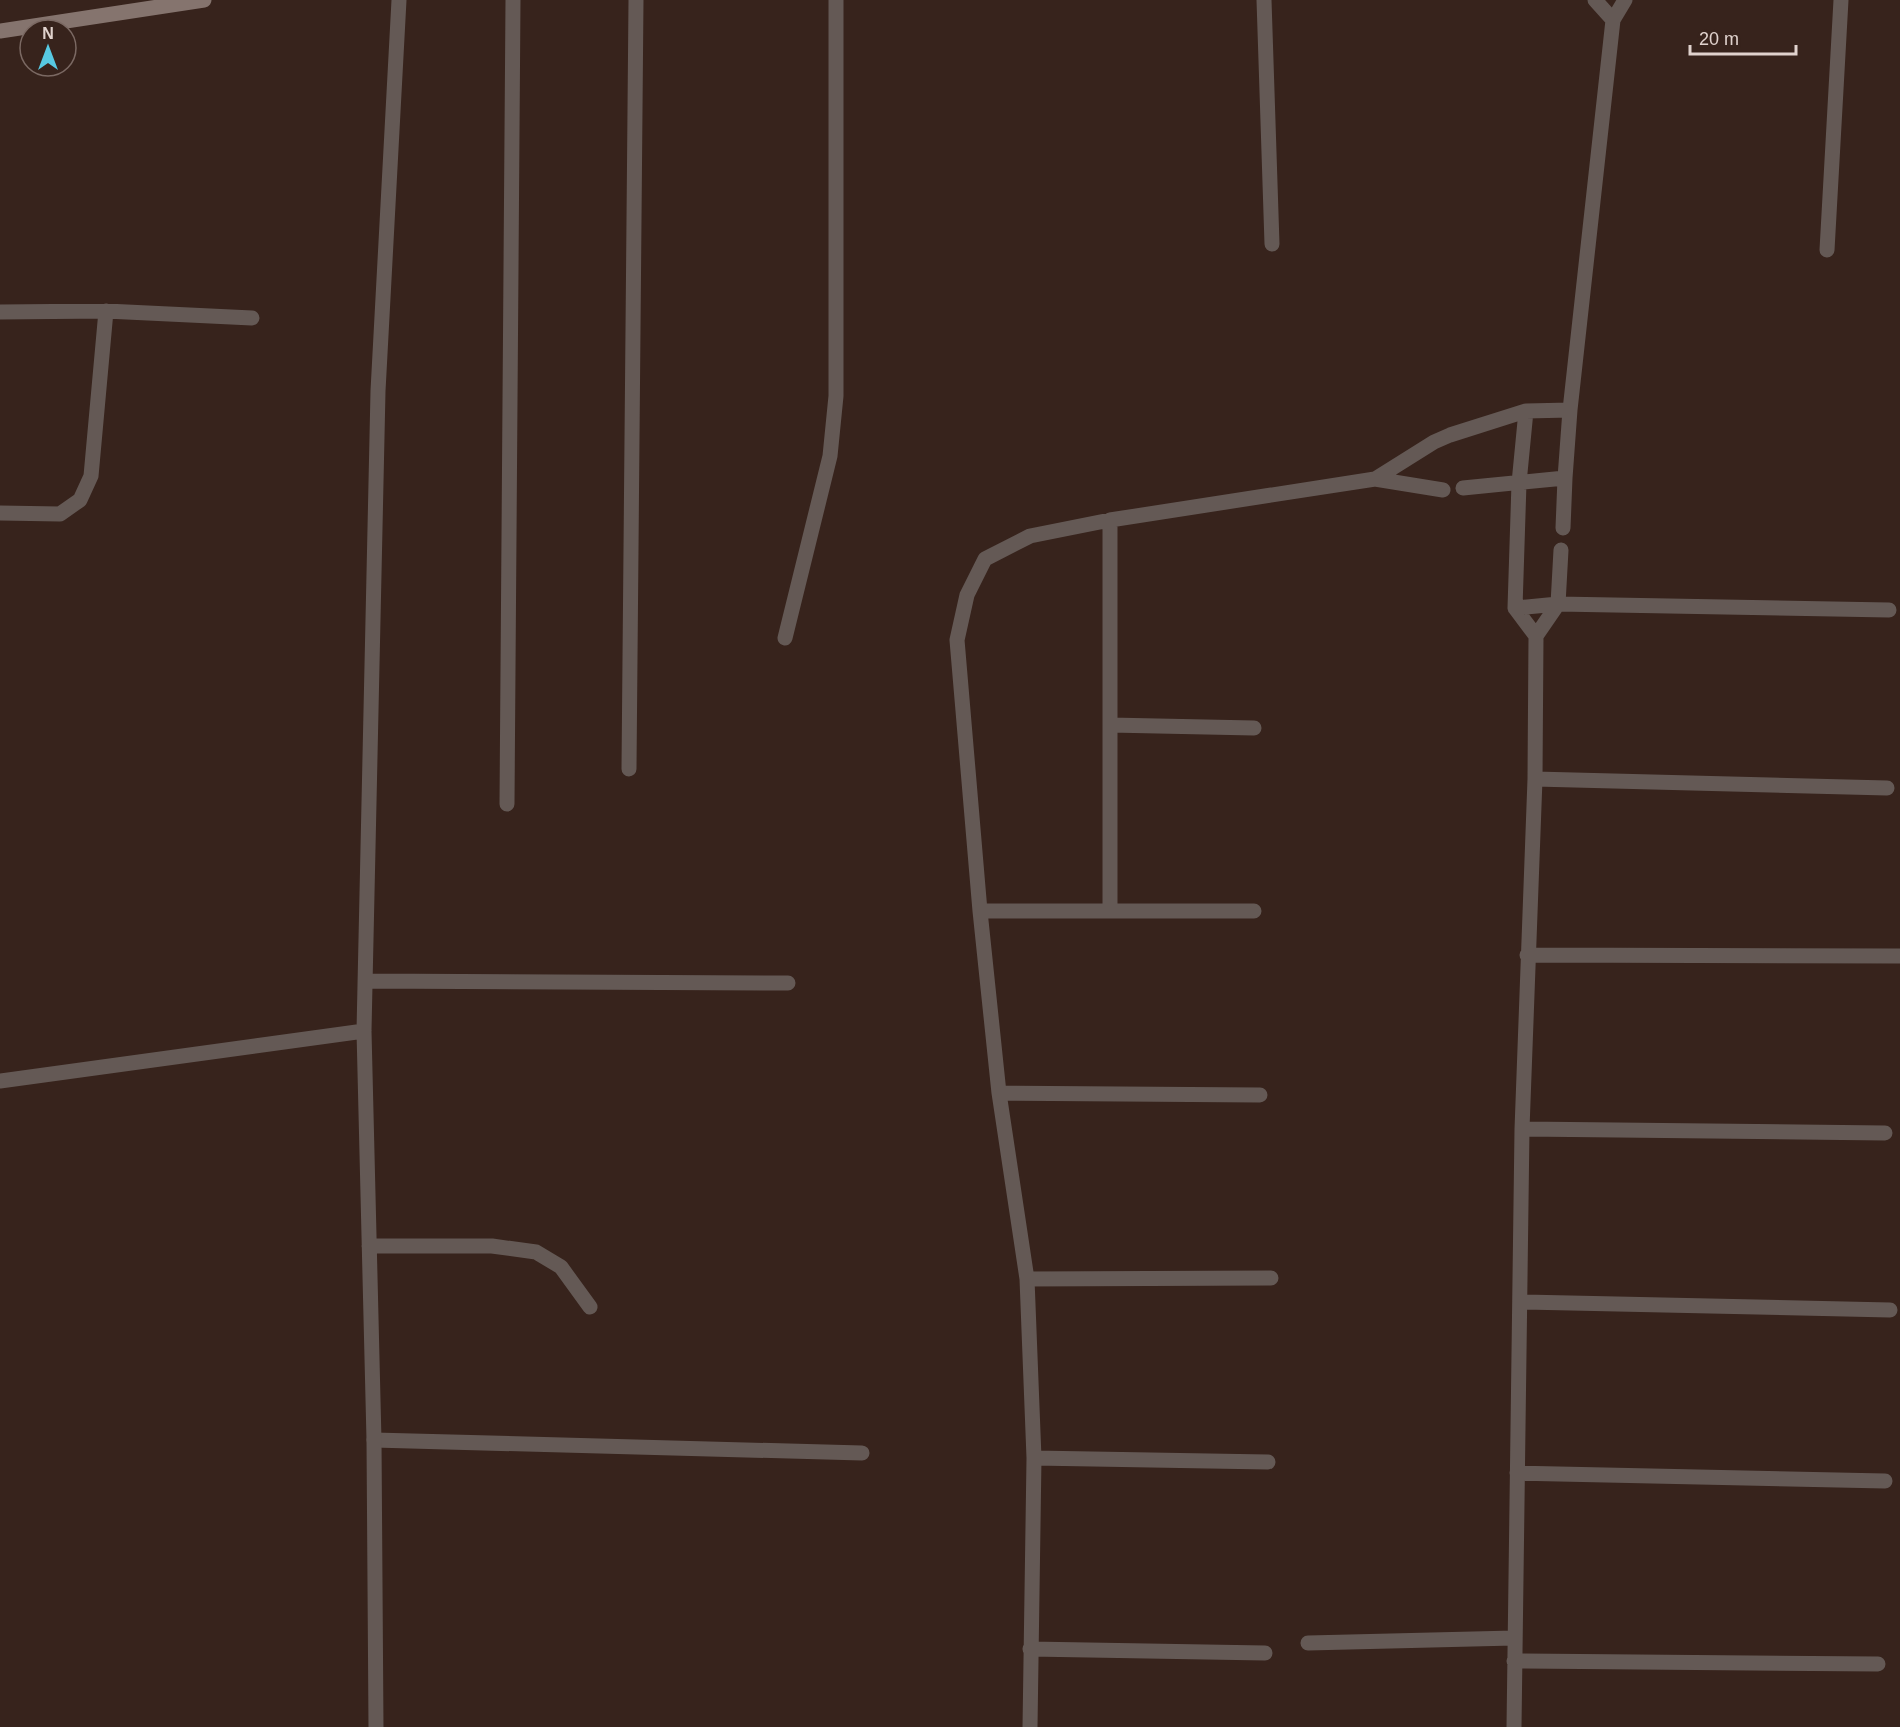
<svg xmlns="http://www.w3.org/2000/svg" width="1900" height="1727" font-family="Helvetica,sans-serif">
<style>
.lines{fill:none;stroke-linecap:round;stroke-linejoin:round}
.lane{stroke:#645955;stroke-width:15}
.street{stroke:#645955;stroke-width:15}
.secondary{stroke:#85746e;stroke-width:15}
</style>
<rect width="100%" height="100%" fill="#37231c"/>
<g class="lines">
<path class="lane" d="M 1827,250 L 1841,0
M 0,312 L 106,311 L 252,318
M 0,513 L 60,514 L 80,500 L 91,476 L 106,311
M 374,1440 L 862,1453"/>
<path class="street" d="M 1264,0 L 1272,244
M 1595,0 L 1613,20
M 1526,411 L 1519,483 L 1515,608 L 1536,636
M 1375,479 L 1434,442 L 1450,435 L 1526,411 L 1570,410
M 1463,488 L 1565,478 L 1570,410 L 1613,20 L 1625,0
M 1110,520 L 1110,910
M 1563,528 L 1565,478
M 1515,608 L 1558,604 L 1889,610
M 785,638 L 830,456 L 836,396 L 836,0
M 1110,725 L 1254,728
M 629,769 L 636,0
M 1535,779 L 1887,788
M 507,804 L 513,0
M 980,911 L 1254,911
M 1527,955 L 1899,956
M 365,981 L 788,983
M 0,1081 L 364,1031
M 999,1093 L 1260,1095
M 1522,1129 L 1885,1133
M 369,1246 L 492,1246 L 536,1252 L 561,1267 L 590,1307
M 1027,1279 L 1271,1278
M 1520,1302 L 1890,1310
M 1034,1458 L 1268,1462
M 1517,1473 L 1885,1481
M 1308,1643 L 1514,1638
M 1030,1649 L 1265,1653
M 1514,1661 L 1878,1664
M 376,1727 L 374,1440 L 364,1031 L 378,391 L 399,0
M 1030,1727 L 1034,1458 L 1027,1279 L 999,1093 L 980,911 L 957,640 L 967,595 L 985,559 L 1030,536 L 1110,520 L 1375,479 L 1443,490
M 1514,1727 L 1522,1129 L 1535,779 L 1536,636 L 1558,604 L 1561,550"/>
<path class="secondary" d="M 0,31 L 204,0"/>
</g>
<g transform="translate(48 48)"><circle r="28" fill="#37231c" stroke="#7b6963" stroke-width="1.5"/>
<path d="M0-4.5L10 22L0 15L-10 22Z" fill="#57c9e2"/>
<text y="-9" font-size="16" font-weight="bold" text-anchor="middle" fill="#e0d2cd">N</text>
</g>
<path d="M1690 45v9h106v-9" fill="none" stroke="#e0d2cd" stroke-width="3"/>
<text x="1699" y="45" font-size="18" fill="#e0d2cd" stroke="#37231c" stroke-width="4.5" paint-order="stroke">20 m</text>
</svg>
